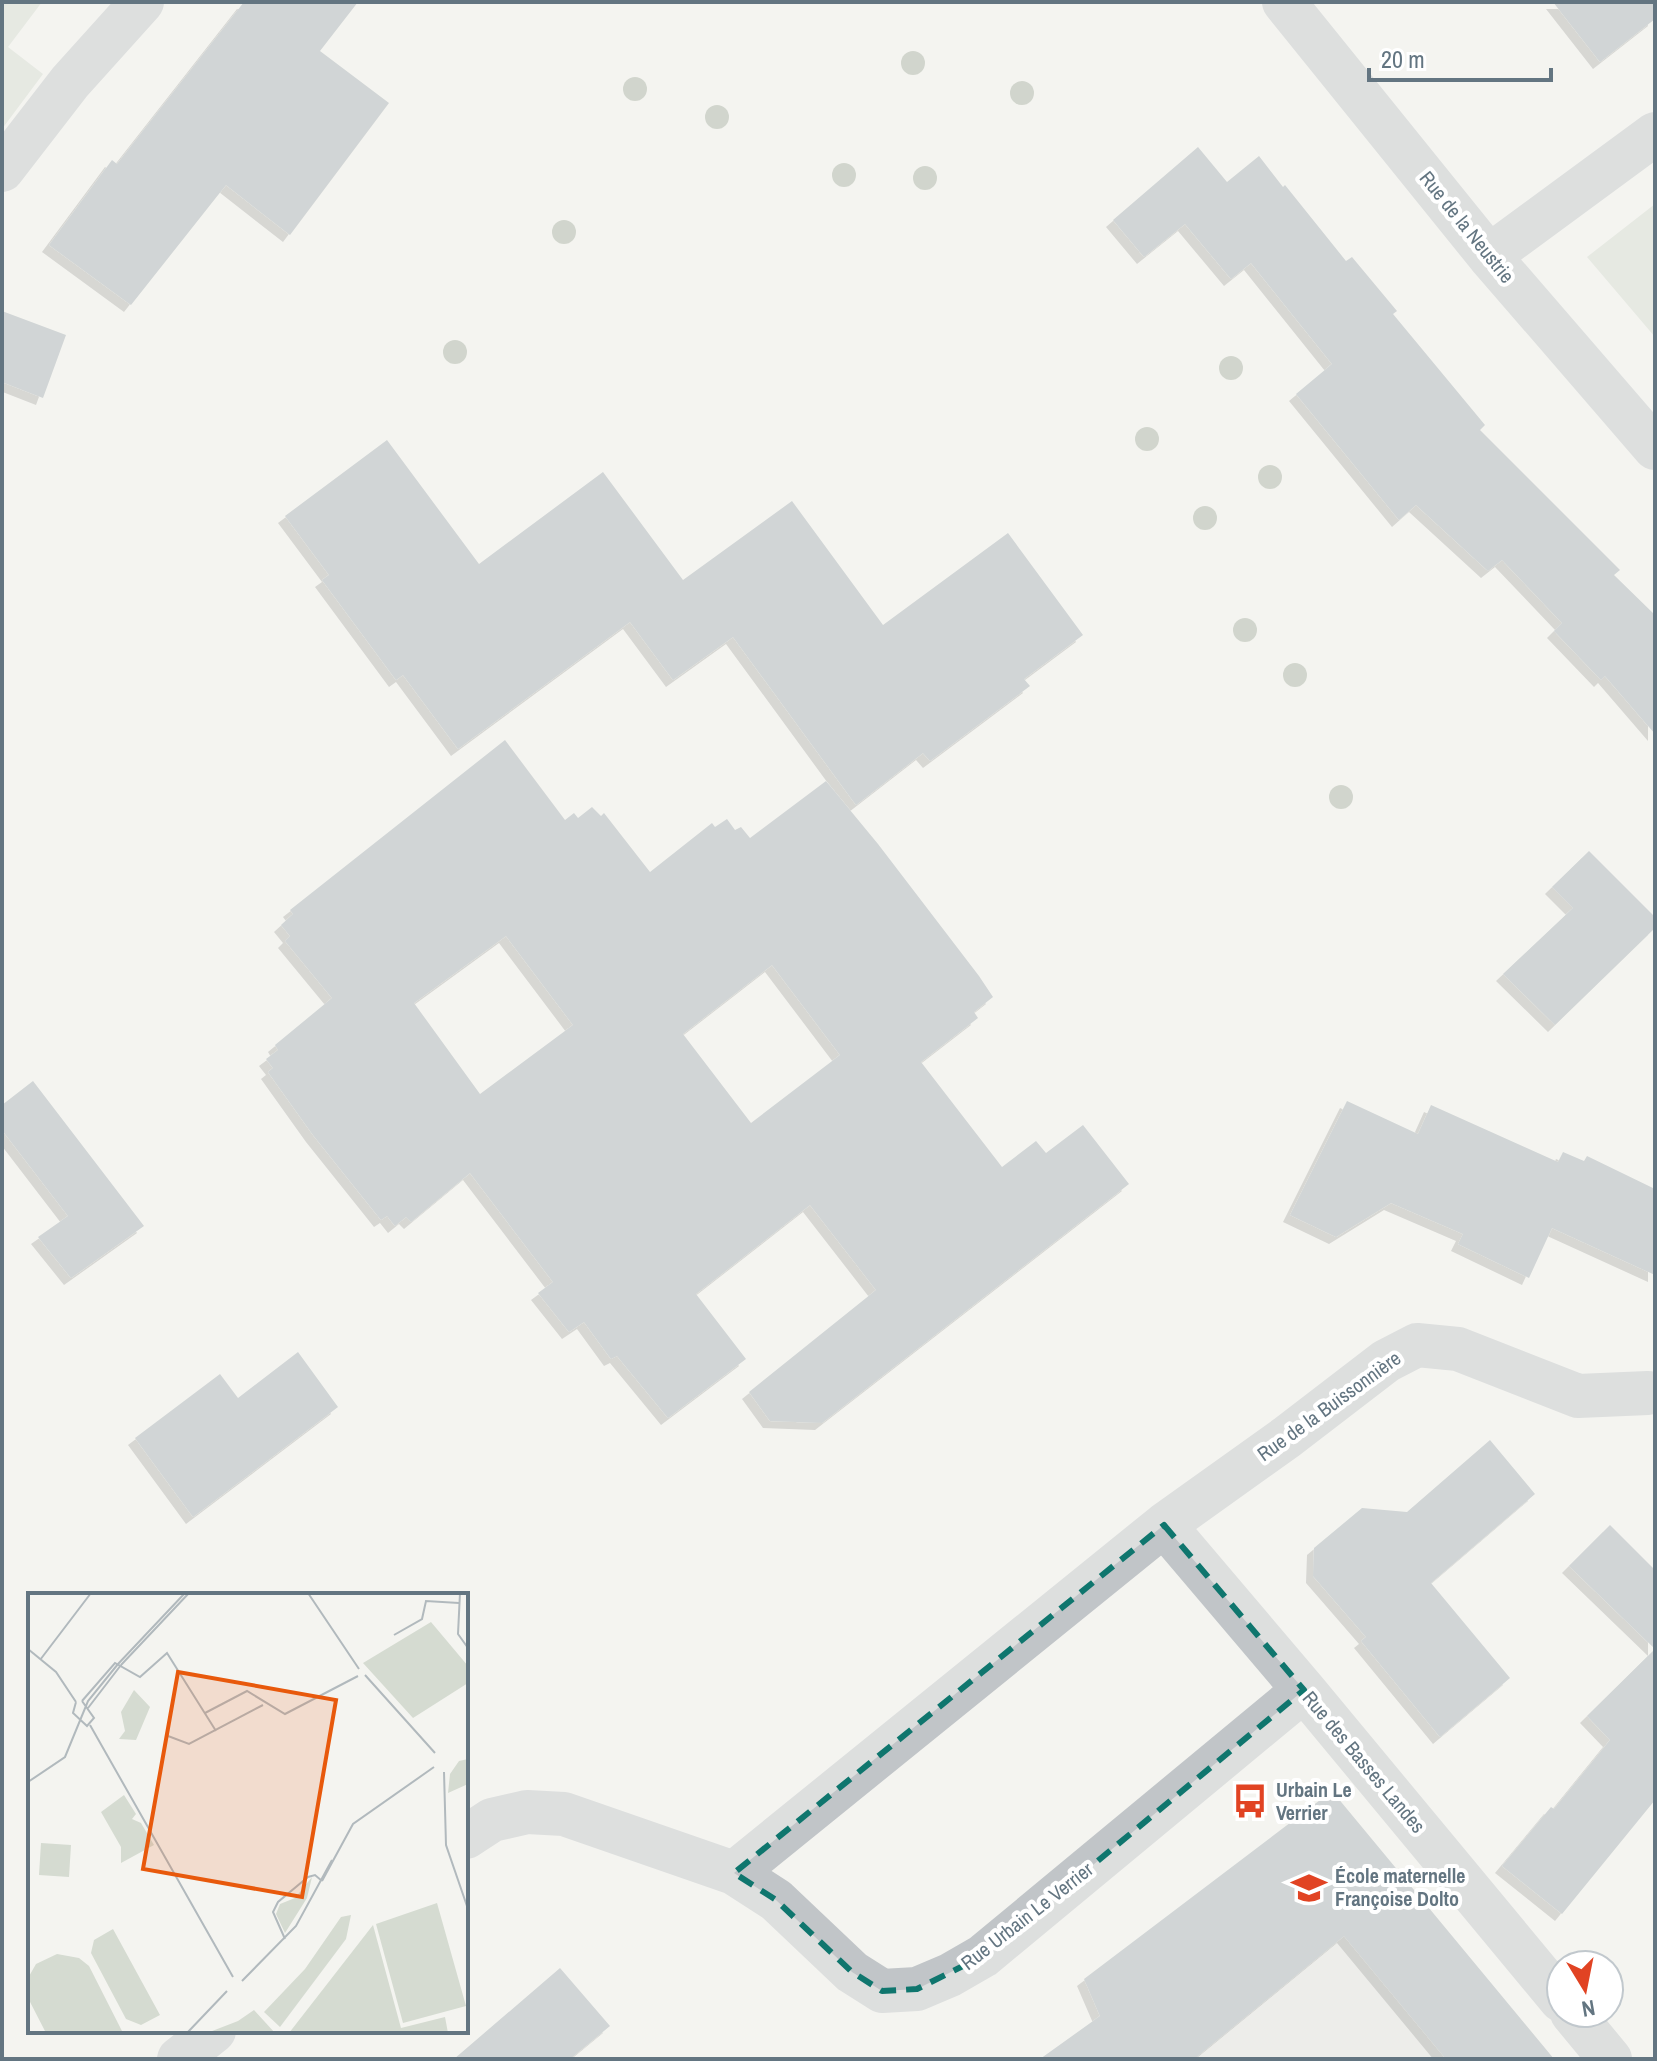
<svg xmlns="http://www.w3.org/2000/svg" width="1657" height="2061" font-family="'Archivo Narrow',sans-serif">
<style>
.built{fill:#e4e5e3}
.green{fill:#d5dbd1}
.building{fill:#a7b0b5;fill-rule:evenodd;filter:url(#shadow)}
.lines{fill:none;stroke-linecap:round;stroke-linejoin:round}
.minor{stroke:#c1c5c8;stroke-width:44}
.tree{fill:#a7b0a2}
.marked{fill:none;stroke:#0f766e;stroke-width:6;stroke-dasharray:16 10;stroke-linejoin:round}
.labels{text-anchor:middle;stroke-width:8;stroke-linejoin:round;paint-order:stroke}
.street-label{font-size:20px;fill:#637581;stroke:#fff}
.poi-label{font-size:20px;font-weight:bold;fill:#637581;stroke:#fff;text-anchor:start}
.inset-road{fill:none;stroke:#b1b9bd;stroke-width:2}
.view{fill:#e8590c;fill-opacity:0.15;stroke:#e8590c;stroke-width:4}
.inset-edge{fill:none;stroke:#637581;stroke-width:4}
</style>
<defs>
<filter id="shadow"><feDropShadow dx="-7" dy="7" stdDeviation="0" flood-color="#0004"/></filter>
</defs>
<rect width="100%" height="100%" fill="#f4f4f0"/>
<path class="built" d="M 1332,1791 L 1554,2059 L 1146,2059 L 1322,1800 Z"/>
<path class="green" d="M 2,2 L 42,2 L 8,47 L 43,74 L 2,129 Z
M 1655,204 L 1655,337 L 1587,257 Z"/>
<path class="building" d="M 244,2 L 358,2 L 320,51 L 389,103 L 290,235 L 226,185 L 131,305 L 49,245 L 112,160 L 117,164 Z
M 1553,2 L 1655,2 L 1655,19 L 1600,62 Z
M 1198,147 L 1227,182 L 1259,156 L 1283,187 L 1285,185 L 1346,261 L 1352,257 L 1397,311 L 1393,314 L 1485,425 L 1480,430 L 1620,570 L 1614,575 L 1655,615 L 1655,734 L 1605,676 L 1601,680 L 1554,631 L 1562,623 L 1502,560 L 1488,571 L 1416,505 L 1399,520 L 1296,394 L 1332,364 L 1251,263 L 1231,279 L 1185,224 L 1144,257 L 1113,220 Z
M 2,311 L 66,335 L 43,398 L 2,382 Z
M 387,440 L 479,564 L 603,472 L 683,580 L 792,501 L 883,625 L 1008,533 L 1083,635 L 1024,679 L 1030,686 L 930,761 L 923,753 L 856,805 L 733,637 L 673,680 L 630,622 L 458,749 L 403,675 L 396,680 L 322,580 L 329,575 L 285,516 Z
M 505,740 L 565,820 L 574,813 L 578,818 L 592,807 L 601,816 L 604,813 L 650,872 L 712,823 L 715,827 L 727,819 L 735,830 L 741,827 L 750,838 L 826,781 L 878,844 L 979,976 L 993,997 L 974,1012 L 978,1018 L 921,1062 L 1002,1167 L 1036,1141 L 1046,1153 L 1083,1125 L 1129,1184 L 822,1423 L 770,1421 L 749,1392 L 876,1290 L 810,1205 L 696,1294 L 746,1359 L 668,1418 L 617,1356 L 611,1359 L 584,1322 L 569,1332 L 538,1293 L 553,1282 L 470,1173 L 411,1222 L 406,1217 L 395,1226 L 387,1216 L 381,1220 L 313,1135 L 268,1072 L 273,1068 L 266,1059 L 278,1050 L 275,1045 L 332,998 L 285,941 L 290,936 L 281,925 L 293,914 L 290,910 ZM 506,936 L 573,1025 L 480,1094 L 414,1003 ZM 772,965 L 840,1055 L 751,1123 L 683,1034 Z
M 1589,851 L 1655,917 L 1655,928 L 1555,1025 L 1503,974 L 1573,908 L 1552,887 Z
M 33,1081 L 144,1226 L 71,1278 L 38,1237 L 68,1216 L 2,1130 L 2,1105 Z
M 1347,1101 L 1418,1134 L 1431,1105 L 1558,1162 L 1563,1152 L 1584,1161 L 1587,1156 L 1655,1189 L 1655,1275 L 1552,1228 L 1529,1278 L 1458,1244 L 1463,1234 L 1391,1203 L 1336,1237 L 1290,1215 Z
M 298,1352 L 338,1407 L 193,1517 L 135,1438 L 220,1374 L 238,1398 Z
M 1490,1440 L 1535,1494 L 1431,1583 L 1510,1678 L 1440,1737 L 1361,1641 L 1366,1637 L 1313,1576 L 1314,1548 L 1362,1508 L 1407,1512 Z
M 1610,1525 L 1655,1570 L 1655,1800 L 1562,1914 L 1502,1866 L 1551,1807 L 1554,1809 L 1610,1740 L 1587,1716 L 1655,1649 L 1569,1566 Z
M 1332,1791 L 1554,2059 L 1446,2059 L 1344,1936 L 1194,2059 L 1040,2059 L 1100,2016 L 1084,1979 Z
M 560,1968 L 610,2026 L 570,2059 L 454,2059 Z"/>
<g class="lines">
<path class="minor" d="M 1284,2 L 1489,256 L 1655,448
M 2,170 L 70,82 L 142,2
M 1489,256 L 1655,134
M 1164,1525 L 1304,1690 L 1561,2000
M 466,1837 L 492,1820 L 527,1812 L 564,1814 L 734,1873 L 776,1900 L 852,1972 L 882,1991 L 917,1989 L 950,1975 L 983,1956 L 1304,1690
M 734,1873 L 1164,1525 L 1287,1437 L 1386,1361 L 1417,1345 L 1458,1349 L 1578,1396 L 1648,1393
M 1572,2013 L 1610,2059
M 179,2059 L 214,2031"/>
</g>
<g class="tree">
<circle cx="913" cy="63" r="12"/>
<circle cx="635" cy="89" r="12"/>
<circle cx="1022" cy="93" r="12"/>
<circle cx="717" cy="117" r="12"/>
<circle cx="844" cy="175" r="12"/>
<circle cx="925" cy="178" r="12"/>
<circle cx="564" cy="232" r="12"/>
<circle cx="455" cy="352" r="12"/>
<circle cx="1231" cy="368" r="12"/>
<circle cx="1147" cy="439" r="12"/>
<circle cx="1270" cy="477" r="12"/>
<circle cx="1205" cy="518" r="12"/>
<circle cx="1245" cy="630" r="12"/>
<circle cx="1295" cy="675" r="12"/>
<circle cx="1341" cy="797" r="12"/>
</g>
<path d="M0 0H1657V2061H0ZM 1164,1525 L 1304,1690 L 983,1956 L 917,1989 L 882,1991 L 852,1972 L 776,1900 L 734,1873 Z" fill="#f4f4f0" fill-opacity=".55" fill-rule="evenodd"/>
<path class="marked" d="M 1164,1525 L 1304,1690 L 983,1956 L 917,1989 L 882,1991 L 852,1972 L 776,1900 L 734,1873 Z"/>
<defs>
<g id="bus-bare" transform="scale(2.76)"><path d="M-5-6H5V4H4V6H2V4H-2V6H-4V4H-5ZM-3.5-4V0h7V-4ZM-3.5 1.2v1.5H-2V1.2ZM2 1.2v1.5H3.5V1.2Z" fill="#e14323" stroke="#fff" stroke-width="2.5" paint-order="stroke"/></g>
<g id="school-bare" transform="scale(2.76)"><path d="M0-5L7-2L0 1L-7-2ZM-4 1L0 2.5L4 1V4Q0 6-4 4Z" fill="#e14323" stroke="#fff" stroke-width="2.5" paint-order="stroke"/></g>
</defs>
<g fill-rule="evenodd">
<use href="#bus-bare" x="1250" y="1801"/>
<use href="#school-bare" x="1309" y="1888"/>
</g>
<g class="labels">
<g class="street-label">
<text transform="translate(1467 227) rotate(51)" y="7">Rue de la Neustrie</text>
<text transform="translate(1329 1406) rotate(-36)" y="7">Rue de la Buissonnière</text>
<text transform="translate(1364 1762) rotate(50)" y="7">Rue des Basses Landes</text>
<text transform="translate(1027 1916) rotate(-38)" y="7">Rue Urbain Le Verrier</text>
</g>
<g class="poi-label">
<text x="1276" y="1797">Urbain Le<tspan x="1276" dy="23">Verrier</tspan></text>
<text x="1335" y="1883">École maternelle<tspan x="1335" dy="23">Françoise Dolto</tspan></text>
</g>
</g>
<g transform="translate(28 1593)">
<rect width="440" height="440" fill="#f4f4f0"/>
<path d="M 403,29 L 440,73 L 440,90 L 385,125 L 335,70 ZM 106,97 L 122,114 L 108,147 L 91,146 L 97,138 L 93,119 ZM 440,166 L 440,191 L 420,200 L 422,181 L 431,168 ZM 96,202 L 108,221 L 104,226 L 113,230 L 126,252 L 93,270 L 93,254 L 73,219 ZM 13,250 L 43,252 L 41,284 L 11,282 ZM 284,284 L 279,305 L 257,340 L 248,321 L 252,311 L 267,305 ZM 409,310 L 438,413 L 375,430 L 348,331 ZM 323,322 L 318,346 L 252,434 L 236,419 L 277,376 L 313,324 ZM 345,332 L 373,435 L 417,424 L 420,440 L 261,440 ZM 85,336 L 132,422 L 113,432 L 98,426 L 63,360 L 66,347 ZM 29,361 L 51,365 L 61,373 L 95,440 L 18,440 L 0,405 L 0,385 L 8,371 ZM 226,417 L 247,440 L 179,440 L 210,428 Z" fill="#d5dbd1"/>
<path class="inset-road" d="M 280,0 L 331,76M 432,0 L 430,41 L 440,55M 366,42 L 394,26 L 398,8 L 431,10M 0,56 L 28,79 L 48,109M 12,67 L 63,0M 90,71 L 157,0M 93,72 L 161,0M 337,82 L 407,160M 54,108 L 87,70 L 112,84 L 139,60 L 188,138M 48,109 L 45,120 L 59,133 L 66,125 L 54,108M 60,115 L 93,72M 177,120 L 219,98 L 257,121 L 330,83M 62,132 L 205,384M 140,143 L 161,151 L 235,112M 416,179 L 418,252 L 440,316M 0,189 L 37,164 L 60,108 L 90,71M 294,288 L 325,231 L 406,174M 257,346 L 245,319 L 250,309 L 280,284 L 287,282 L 294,288M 214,388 L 268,333 L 304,267M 159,440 L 199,398"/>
<path class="view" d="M 150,79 L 308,107 L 274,304 L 115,276 Z"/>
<rect width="440" height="440" class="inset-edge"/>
</g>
<rect width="1657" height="2061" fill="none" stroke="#637581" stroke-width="8"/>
<g transform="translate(1585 1989) rotate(170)"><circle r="38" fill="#ffffff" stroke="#c1c8cd" stroke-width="2"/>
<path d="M0-6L14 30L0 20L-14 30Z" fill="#e14323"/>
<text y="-12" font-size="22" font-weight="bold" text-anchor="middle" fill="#637581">N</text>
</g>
<path d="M1369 68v12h182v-12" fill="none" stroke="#637581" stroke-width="4"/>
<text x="1381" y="68" font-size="24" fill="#637581" stroke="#ffffff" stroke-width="6" paint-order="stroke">20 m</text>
</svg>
